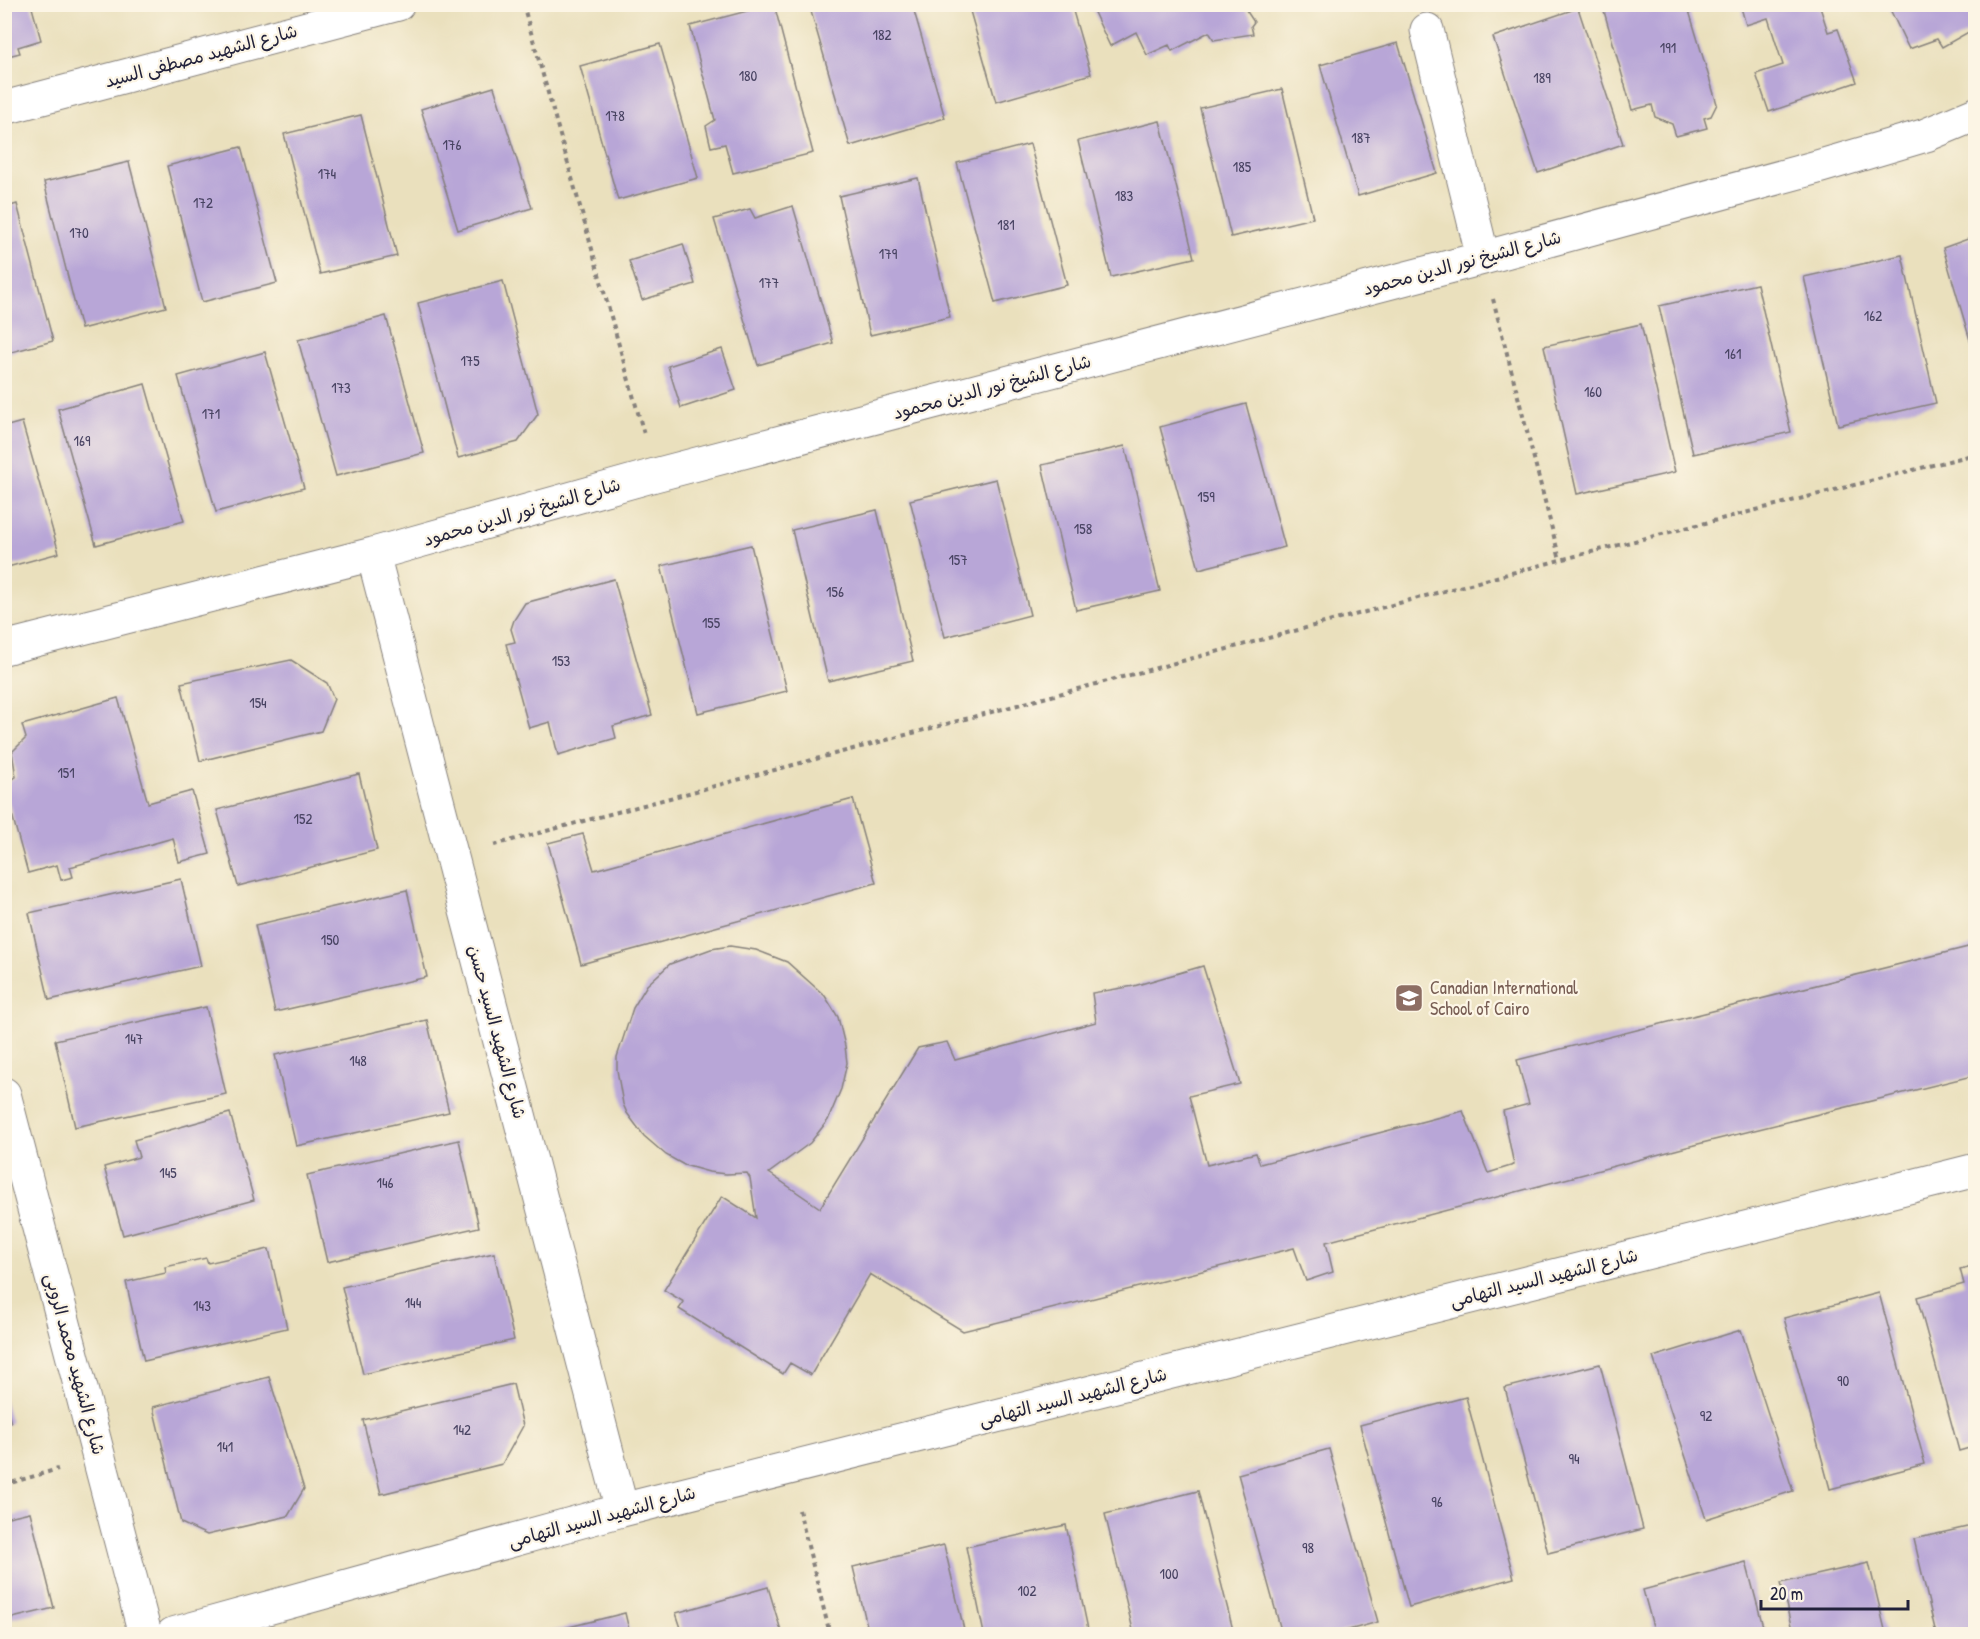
<svg xmlns="http://www.w3.org/2000/svg" width="1980" height="1639" font-family="'Patrick Hand','Playpen Sans Arabic',sans-serif">
<style>
.building{fill:#b8a6d7}
.lines{fill:none;stroke-linecap:round;stroke-linejoin:round}
.minor-casing{stroke:#86817c;stroke-width:35}
.path{stroke:#86817c;stroke-width:4;stroke-dasharray:4.5 4.5;stroke-linecap:butt}
.minor{stroke:#fff;stroke-width:33}
.labels{text-anchor:middle;stroke-width:4.5;stroke-linejoin:round;paint-order:stroke}
.number-label{font-size:15px;fill:#484362}
.street-label{font-size:18px;fill:#22223b;stroke:#fcf5e5}
.education-label{font-size:18px;fill:#785e54;stroke:#fcf5e5;text-anchor:start}
</style>
<rect width="100%" height="100%" fill="#fcf5e5"/>
<filter id="ink" filterUnits="userSpaceOnUse"><feTurbulence type="fractalNoise" baseFrequency=".0167" numOctaves="2"/><feDisplacementMap in="SourceGraphic" scale="12" xChannelSelector="R" yChannelSelector="G"/><feConvolveMatrix kernelMatrix="1 2 1 2 8 2 1 2 1" color-interpolation-filters="sRGB"/></filter>
<filter id="wash" filterUnits="userSpaceOnUse"><feTurbulence type="fractalNoise" baseFrequency=".008" numOctaves="4" result="noise"/><feDisplacementMap in="SourceGraphic" scale="24" xChannelSelector="R" yChannelSelector="G"/><feGaussianBlur stdDeviation="1.35" result="paint"/><feColorMatrix in="noise" values="0 0 0 0 0 0 0 0 0 0 0 0 0 0 0 0 0 1.4 0 .05"/><feComposite in="paint" operator="in"/></filter>
<g filter="url(#wash)">
<rect width="100%" height="100%" fill="#eae0bd"/>
<g id="blocks">
<path class="building" d="M 4,4 L 31,4 L 41,40 L 18,47 L 20,53 L 4,57 Z
M 774,4 L 813,153 L 733,173 L 725,144 L 711,147 L 706,126 L 715,120 L 690,26 Z
M 821,4 L 912,4 L 945,118 L 850,146 L 810,8 Z
M 968,4 L 1071,4 L 1091,74 L 996,102 Z
M 1090,4 L 1242,4 L 1254,22 L 1251,26 L 1253,34 L 1214,40 L 1209,32 L 1172,51 L 1169,45 L 1147,55 L 1136,32 L 1110,46 Z
M 1602,4 L 1687,4 L 1717,104 L 1711,116 L 1704,118 L 1707,128 L 1676,136 L 1672,124 L 1655,117 L 1652,105 L 1632,110 Z
M 1740,4 L 1819,4 L 1828,32 L 1838,29 L 1857,82 L 1769,112 L 1756,74 L 1783,65 L 1768,18 L 1746,25 Z
M 1888,5 L 1976,5 L 1976,20 L 1971,23 L 1974,29 L 1942,47 L 1937,39 L 1909,49 Z
M 1578,8 L 1623,144 L 1538,173 L 1493,37 Z
M 1398,43 L 1437,173 L 1358,196 L 1320,65 Z
M 660,44 L 698,178 L 618,200 L 580,66 Z
M 494,87 L 532,208 L 458,230 L 421,109 Z
M 1282,89 L 1313,218 L 1231,237 L 1200,108 Z
M 361,115 L 397,256 L 320,274 L 284,134 Z
M 1160,121 L 1194,258 L 1111,277 L 1078,141 Z
M 1030,144 L 1067,285 L 995,303 L 957,163 Z
M 241,147 L 277,283 L 202,302 L 167,166 Z
M 129,162 L 166,307 L 81,329 L 44,182 Z
M 918,178 L 950,317 L 870,335 L 839,196 Z
M 17,204 L 53,341 L 4,354 L 4,208 Z
M 793,206 L 833,343 L 758,365 L 714,219 L 750,209 L 755,218 Z
M 1976,236 L 1976,356 L 1975,357 L 1943,248 Z
M 683,244 L 695,284 L 642,300 L 629,261 Z
M 1902,255 L 1936,403 L 1838,425 L 1804,277 Z
M 503,281 L 538,414 L 518,442 L 458,458 L 418,303 Z
M 1757,284 L 1791,432 L 1693,454 L 1659,306 Z
M 386,316 L 424,453 L 336,476 L 298,340 Z
M 1641,324 L 1675,472 L 1577,494 L 1544,346 Z
M 722,349 L 736,390 L 681,408 L 668,366 Z
M 265,352 L 304,488 L 216,512 L 178,376 Z
M 145,384 L 184,521 L 96,545 L 58,409 Z
M 1246,404 L 1285,547 L 1199,569 L 1160,427 Z
M 22,422 L 59,553 L 4,568 L 4,427 Z
M 1125,446 L 1160,591 L 1076,610 L 1042,465 Z
M 996,479 L 1030,615 L 945,637 L 910,500 Z
M 877,510 L 913,661 L 828,681 L 792,530 Z
M 751,545 L 787,691 L 698,713 L 661,566 Z
M 614,579 L 652,715 L 613,726 L 616,738 L 558,755 L 550,722 L 529,728 L 506,644 L 515,642 L 511,629 L 514,620 L 525,603 Z
M 291,660 L 327,683 L 334,699 L 321,731 L 200,761 L 181,683 Z
M 118,698 L 148,803 L 192,791 L 210,854 L 179,862 L 173,838 L 70,867 L 73,877 L 61,880 L 57,865 L 28,873 L 5,789 L 5,784 L 16,777 L 12,752 L 26,738 L 22,725 Z
M 359,774 L 377,850 L 238,886 L 217,810 Z
M 853,799 L 876,883 L 581,964 L 548,843 L 583,834 L 594,870 Z
M 181,879 L 201,966 L 49,1000 L 29,913 Z
M 407,890 L 427,977 L 275,1012 L 255,925 Z
M 1976,945 L 1976,1075 L 1698,1144 L 1326,1242 L 1333,1272 L 1306,1281 L 1294,1248 L 963,1331 L 870,1274 L 811,1375 L 790,1363 L 783,1374 L 679,1309 L 684,1302 L 664,1290 L 722,1196 L 756,1218 L 750,1178 L 747,1173 L 726,1174 L 709,1172 L 684,1165 L 666,1155 L 644,1136 L 627,1113 L 623,1104 L 617,1070 L 617,1057 L 633,1008 L 647,985 L 670,964 L 711,949 L 730,946 L 756,950 L 787,962 L 825,996 L 838,1017 L 845,1046 L 847,1063 L 841,1089 L 828,1120 L 810,1143 L 769,1173 L 820,1208 L 918,1048 L 947,1042 L 955,1060 L 1096,1022 L 1092,993 L 1134,986 L 1203,966 L 1240,1084 L 1189,1096 L 1207,1165 L 1256,1153 L 1260,1164 L 1463,1111 L 1488,1173 L 1514,1165 L 1503,1111 L 1529,1104 L 1517,1060 Z
M 206,1007 L 226,1094 L 75,1127 L 55,1040 Z
M 427,1020 L 449,1112 L 296,1146 L 275,1055 Z
M 230,1113 L 254,1200 L 123,1235 L 104,1167 L 139,1157 L 134,1140 Z
M 459,1140 L 479,1227 L 327,1262 L 307,1175 Z
M 269,1249 L 287,1328 L 144,1361 L 126,1282 L 166,1273 L 165,1267 L 206,1258 L 208,1263 Z
M 494,1253 L 514,1340 L 363,1374 L 342,1287 Z
M 1976,1265 L 1976,1446 L 1959,1451 L 1917,1297 L 1964,1284 L 1960,1269 Z
M 1879,1293 L 1925,1464 L 1830,1489 L 1784,1318 Z
M 1741,1330 L 1793,1491 L 1706,1519 L 1653,1357 Z
M 1600,1364 L 1643,1529 L 1548,1553 L 1505,1388 Z
M 269,1377 L 304,1489 L 288,1516 L 207,1535 L 181,1523 L 153,1407 Z
M 513,1384 L 523,1426 L 502,1464 L 381,1494 L 363,1420 Z
M 1466,1397 L 1514,1578 L 1409,1607 L 1360,1425 Z
M 4,1399 L 11,1423 L 4,1425 Z
M 1329,1449 L 1378,1622 L 1334,1634 L 1282,1634 L 1238,1474 Z
M 1198,1491 L 1234,1634 L 1134,1634 L 1105,1514 Z
M 30,1512 L 54,1608 L 4,1620 L 4,1518 Z
M 1066,1525 L 1089,1634 L 984,1634 L 966,1547 Z
M 1976,1525 L 1976,1634 L 1936,1634 L 1914,1539 Z
M 944,1545 L 965,1634 L 869,1634 L 853,1567 Z
M 1746,1562 L 1765,1634 L 1655,1634 L 1643,1590 Z
M 1869,1563 L 1886,1634 L 1793,1634 L 1781,1583 Z
M 768,1587 L 782,1634 L 683,1634 L 676,1613 Z
M 625,1613 L 630,1634 L 541,1634 Z"/>
</g>
</g>
<g filter="url(#ink)">
<use href="#blocks" fill-opacity="0" stroke="#86817c" stroke-width="1.5"/>
<g class="lines">
<g class="minor-casing">
<path id="minor" d="M 1427,30 L 1483,258
M 4,108 L 398,4
M 373,554 L 622,1510
M 4,648 L 373,554 L 655,475 L 1483,258 L 1821,166 L 1926,135 L 1976,114
M 4,1094 L 145,1634
M 173,1634 L 622,1510 L 1976,1170"/>
</g>
<path class="path" d="M 523,4 L 644,434
M 1493,299 L 1560,560
M 494,845 L 1560,560 L 1976,454
M 4,1485 L 58,1469
M 799,1510 L 830,1634"/>
<use href="#minor" class="minor"/>
</g>
</g>
<defs>
<g id="school-square" transform="scale(1.5)"><rect x="-9" y="-9" width="18" height="18" rx="4" fill="#8d6e63" stroke="#fcf5e5"/><path d="M0-5L7-2L0 1L-7-2ZM-4 1L0 2.5L4 1V4Q0 6-4 4Z" fill="#fff"/></g>
</defs>
<g fill-rule="evenodd">
<use href="#school-square" x="1409" y="998"/>
</g>
<g class="labels">
<g class="number-label">
<text x="882" y="40">182</text>
<text x="1668" y="53">191</text>
<text x="748" y="81">180</text>
<text x="1542" y="83">189</text>
<text x="615" y="121">178</text>
<text x="1361" y="143">187</text>
<text x="452" y="150">176</text>
<text x="1242" y="172">185</text>
<text x="327" y="179">174</text>
<text x="1124" y="201">183</text>
<text x="203" y="208">172</text>
<text x="1006" y="230">181</text>
<text x="79" y="238">170</text>
<text x="888" y="259">179</text>
<text x="769" y="288">177</text>
<text x="1873" y="321">162</text>
<text x="1733" y="359">161</text>
<text x="470" y="366">175</text>
<text x="341" y="393">173</text>
<text x="1593" y="397">160</text>
<text x="211" y="419">171</text>
<text x="82" y="446">169</text>
<text x="1206" y="502">159</text>
<text x="1083" y="534">158</text>
<text x="958" y="565">157</text>
<text x="835" y="597">156</text>
<text x="711" y="628">155</text>
<text x="561" y="666">153</text>
<text x="258" y="708">154</text>
<text x="66" y="778">151</text>
<text x="303" y="824">152</text>
<text x="330" y="945">150</text>
<text x="134" y="1044">147</text>
<text x="358" y="1066">148</text>
<text x="168" y="1178">145</text>
<text x="385" y="1188">146</text>
<text x="413" y="1308">144</text>
<text x="202" y="1311">143</text>
<text x="1843" y="1386">90</text>
<text x="1706" y="1421">92</text>
<text x="462" y="1435">142</text>
<text x="225" y="1452">141</text>
<text x="1574" y="1464">94</text>
<text x="1437" y="1507">96</text>
<text x="1308" y="1553">98</text>
<text x="1169" y="1579">100</text>
<text x="1027" y="1596">102</text>
</g>
<g class="street-label">
<text transform="translate(201 56) rotate(-15)" y="6">شارع الشهيد مصطفى السيد</text>
<text transform="translate(1462 263) rotate(-15)" y="6">شارع الشيخ نور الدين محمود</text>
<text transform="translate(992 387) rotate(-15)" y="6">شارع الشيخ نور الدين محمود</text>
<text transform="translate(522 512) rotate(-16)" y="6">شارع الشيخ نور الدين محمود</text>
<text transform="translate(497 1032) rotate(75)" y="6">شارع الشهيد السيد حسن</text>
<text transform="translate(1544 1278) rotate(-14)" y="6">شارع الشهيد السيد التهامى</text>
<text transform="translate(75 1364) rotate(75)" y="6">شارع الشهيد محمد الروبى</text>
<text transform="translate(1073 1397) rotate(-14)" y="6">شارع الشهيد السيد التهامى</text>
<text transform="translate(602 1517) rotate(-15)" y="6">شارع الشهيد السيد التهامى</text>
</g>
<g class="education-label">
<text x="1430" y="994">Canadian International<tspan x="1430" dy="21">School of Cairo</tspan></text>
</g>
</g>
<rect width="1980" height="1639" fill="none" stroke="#fcf5e5" stroke-width="24"/>
<path d="M1761 1600v9h147v-9" fill="none" stroke="#22223b" stroke-width="3"/>
<text x="1770" y="1600" font-size="18" fill="#22223b" stroke="#fcf5e5" stroke-width="4.5" paint-order="stroke">20 m</text>
</svg>
